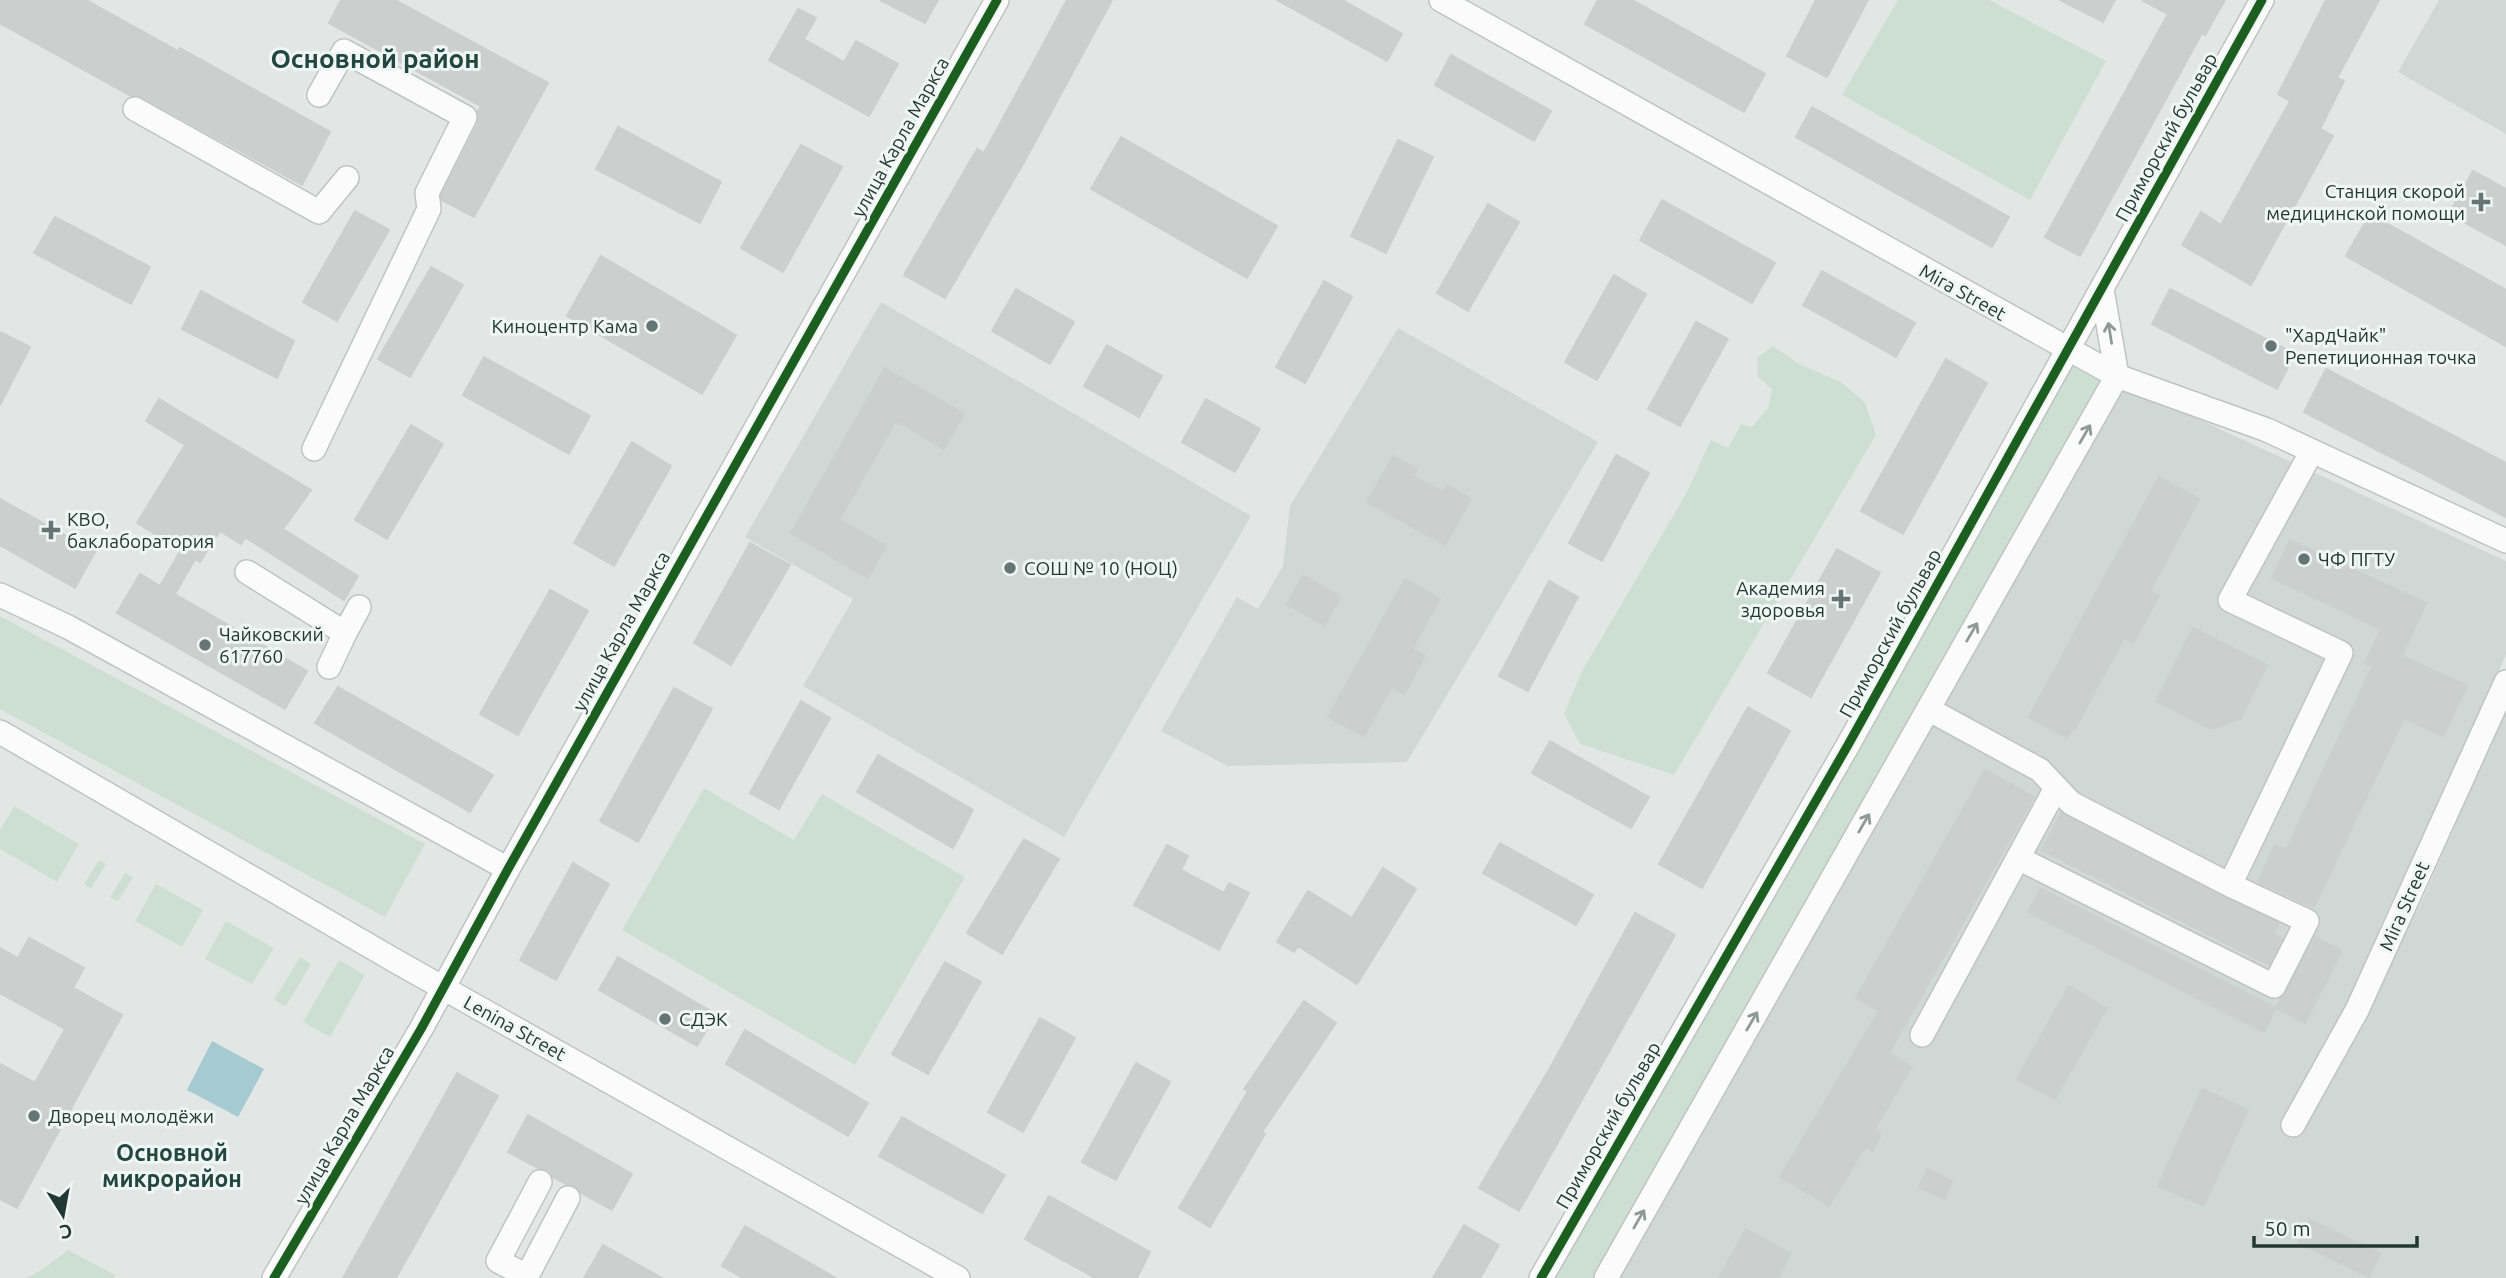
<svg xmlns="http://www.w3.org/2000/svg" width="2506" height="1278" font-family="Ubuntu,sans-serif">
<style>
.built{fill:#d0d8d5}
.green{fill:#cddfd2}
.water{fill:#a6cad1}
.building{fill:#cbd0ce;stroke:#cbd0ce;stroke-width:2}
.lines{fill:none;stroke-linecap:round;stroke-linejoin:round}
.minor-casing{stroke:#bfc4c2;stroke-width:26}
.minor{stroke:#fbfbfb;stroke-width:23}
.cycleway-casing{stroke:#f0f6f3;stroke-width:13}
.cycleway{stroke:#1b5e20;stroke-width:9}
.oneway{stroke:#8e9a96}
.poi-dot{fill:#657571;stroke:#f0f6f3;stroke-width:2.5}
.labels{text-anchor:middle;stroke-width:6;stroke-linejoin:round;paint-order:stroke}
.street-label{font-size:19px;fill:#223832;stroke:#f0f6f3}
.poi-label{font-size:19px;fill:#223832;stroke:#f0f6f3;text-anchor:start}
.quarter-label{font-size:23px;font-weight:bold;fill:#21473f;stroke:#f0f6f3}
.district-label{font-size:26px;font-weight:bold;fill:#21473f;stroke:#f0f6f3}
</style>
<rect width="100%" height="100%" fill="#e2e7e5"/>
<path class="built" d="M 2439,0 L 2506,0 L 2506,134 L 2398,72 Z
M 881,302 L 1251,516 L 1064,837 L 803,686 L 853,599 L 745,537 Z
M 1398,328 L 1598,442 L 1407,762 L 1228,766 L 1161,731 L 1237,597 L 1258,609 L 1283,566 L 1290,506 Z
M 2122,384 L 2506,561 L 2506,655 L 2379,929 L 2401,941 L 2421,903 L 2506,710 L 2506,1278 L 1619,1278 Z"/>
<path class="green" d="M 1898,0 L 1989,0 L 2106,61 L 2030,200 L 1842,95 Z
M 1773,346 L 1799,364 L 1841,382 L 1865,403 L 1876,435 L 1674,775 L 1580,744 L 1564,714 L 1581,673 L 1686,494 L 1711,440 L 1728,448 L 1741,424 L 1752,427 L 1768,408 L 1772,389 L 1758,377 L 1757,358 Z
M 2068,350 L 2117,376 L 1606,1278 L 1541,1278 Z
M 0,616 L 425,844 L 385,917 L 0,709 Z
M 704,788 L 794,840 L 822,794 L 965,877 L 855,1065 L 622,930 Z
M 14,806 L 79,844 L 57,882 L 0,849 L 0,831 Z
M 99,860 L 106,864 L 91,889 L 84,884 Z
M 125,873 L 133,877 L 118,901 L 110,897 Z
M 156,884 L 203,910 L 182,947 L 135,921 Z
M 226,921 L 274,948 L 252,984 L 205,959 Z
M 300,957 L 311,964 L 286,1006 L 274,1000 Z
M 339,960 L 365,975 L 330,1037 L 303,1022 Z
M 68,1250 L 115,1275 L 114,1278 L 26,1278 L 43,1269 Z"/>
<path class="water" d="M 212,1041 L 264,1069 L 238,1117 L 187,1090 Z"/>
<path class="building" d="M 0,0 L 86,0 L 178,51 L 180,48 L 330,132 L 302,185 L 142,97 L 131,96 L 0,23 Z
M 341,0 L 395,0 L 548,83 L 474,217 L 442,200 L 441,195 L 478,123 L 478,111 L 481,106 L 329,23 Z
M 880,0 L 938,0 L 925,23 Z
M 1067,0 L 1112,0 L 1023,164 L 945,298 L 904,275 L 977,149 L 984,153 Z
M 1277,0 L 1342,0 L 1402,34 L 1387,61 Z
M 1598,0 L 1632,0 L 1765,74 L 1744,112 L 1585,24 Z
M 1816,0 L 1868,0 L 1827,77 L 1787,56 Z
M 2060,0 L 2115,0 L 2103,22 Z
M 2142,0 L 2225,0 L 2205,35 L 2202,33 L 2080,256 L 2045,237 L 2168,14 Z
M 2326,0 L 2379,0 L 2337,78 L 2344,81 L 2320,129 L 2333,136 L 2251,285 L 2182,245 L 2201,212 L 2221,225 L 2290,101 L 2278,94 Z
M 798,9 L 816,18 L 804,39 L 844,62 L 856,41 L 898,64 L 869,116 L 769,60 Z
M 1451,55 L 1551,111 L 1534,141 L 1435,85 Z
M 1812,107 L 2009,217 L 1992,247 L 1796,137 Z
M 618,127 L 721,182 L 700,223 L 596,169 Z
M 1121,137 L 1277,226 L 1247,278 L 1091,189 Z
M 1398,140 L 1433,157 L 1386,253 L 1351,236 Z
M 801,145 L 842,167 L 783,272 L 741,248 Z
M 2473,171 L 2506,189 L 2506,245 L 2449,214 Z
M 1662,200 L 1775,263 L 1752,303 L 1640,240 Z
M 1488,204 L 1519,222 L 1468,311 L 1437,293 Z
M 355,211 L 389,230 L 337,321 L 303,302 Z
M 2370,214 L 2506,290 L 2506,346 L 2346,256 Z
M 55,217 L 150,267 L 131,304 L 34,253 Z
M 601,256 L 736,335 L 702,394 L 567,316 Z
M 431,267 L 463,285 L 410,377 L 378,359 Z
M 1822,271 L 1915,323 L 1896,357 L 1803,305 Z
M 1614,275 L 1646,294 L 1597,380 L 1565,362 Z
M 1324,281 L 1352,297 L 1305,383 L 1276,367 Z
M 1016,289 L 1074,322 L 1050,364 L 992,331 Z
M 2170,289 L 2295,354 L 2277,389 L 2152,324 Z
M 201,291 L 294,341 L 277,378 L 182,329 Z
M 1696,322 L 1728,339 L 1680,426 L 1648,409 Z
M 0,332 L 30,347 L 0,405 Z
M 1107,345 L 1162,376 L 1139,417 L 1084,386 Z
M 484,357 L 590,416 L 569,454 L 463,395 Z
M 1946,359 L 1987,383 L 1903,534 L 1861,511 Z
M 885,368 L 964,414 L 944,449 L 896,421 L 839,520 L 886,546 L 868,578 L 791,533 Z
M 2326,369 L 2506,463 L 2506,517 L 2304,412 Z
M 159,399 L 311,490 L 283,529 L 358,576 L 344,600 L 245,537 L 241,544 L 220,531 L 200,562 L 195,559 L 175,594 L 307,671 L 285,709 L 117,613 L 140,574 L 160,586 L 181,550 L 137,523 L 185,445 L 146,421 Z
M 1206,399 L 1260,429 L 1235,472 L 1182,442 Z
M 411,425 L 443,444 L 387,539 L 355,520 Z
M 632,442 L 671,466 L 614,566 L 574,543 Z
M 1616,455 L 1649,473 L 1602,561 L 1569,543 Z
M 1393,456 L 1417,469 L 1413,476 L 1443,492 L 1447,485 L 1471,499 L 1445,545 L 1367,502 Z
M 2159,477 L 2199,499 L 2150,591 L 2159,596 L 2133,643 L 2124,638 L 2075,729 L 2073,728 L 2067,738 L 2029,717 Z
M 0,499 L 95,552 L 75,588 L 0,545 Z
M 2290,540 L 2426,603 L 2402,656 L 2467,686 L 2443,736 L 2404,718 L 2314,907 L 2258,882 L 2275,845 L 2286,850 L 2372,667 L 2365,663 L 2381,629 L 2272,578 Z
M 750,543 L 790,565 L 731,665 L 694,643 Z
M 1837,549 L 1880,573 L 1811,697 L 1768,673 Z
M 1303,575 L 1341,597 L 1324,625 L 1287,604 Z
M 1405,579 L 1440,599 L 1412,649 L 1425,656 L 1404,694 L 1392,687 L 1364,736 L 1328,717 Z
M 1549,581 L 1578,597 L 1528,691 L 1499,676 Z
M 550,590 L 588,611 L 518,735 L 480,714 Z
M 2193,628 L 2267,665 L 2240,719 L 2211,729 L 2156,701 Z
M 338,687 L 493,775 L 470,812 L 315,723 Z
M 674,688 L 712,709 L 638,842 L 600,821 Z
M 801,701 L 830,718 L 779,809 L 750,793 Z
M 1748,707 L 1790,731 L 1702,888 L 1659,864 Z
M 1550,741 L 1649,797 L 1631,828 L 1532,773 Z
M 878,755 L 973,810 L 953,848 L 857,792 Z
M 1985,770 L 2034,797 L 1889,1053 L 1912,1067 L 1874,1130 L 1881,1135 L 1872,1151 L 1865,1147 L 1829,1206 L 1780,1177 L 1879,1011 L 1856,998 Z
M 2061,813 L 2224,897 L 2279,923 L 2274,933 L 2283,938 L 2269,965 L 2042,850 Z
M 1024,839 L 1059,859 L 1002,954 L 967,933 Z
M 1500,843 L 1593,895 L 1576,925 L 1483,873 Z
M 1167,845 L 1188,856 L 1181,870 L 1224,893 L 1229,883 L 1249,893 L 1219,950 L 1134,905 Z
M 573,863 L 609,884 L 556,980 L 520,960 Z
M 1383,868 L 1416,889 L 1357,984 L 1298,946 L 1294,952 L 1277,942 L 1308,891 L 1352,918 Z
M 2041,889 L 2276,1008 L 2264,1032 L 2028,912 Z
M 1635,913 L 1675,935 L 1519,1211 L 1479,1188 L 1550,1068 Z
M 2315,937 L 2342,951 L 2305,1023 L 2276,1008 Z
M 29,938 L 84,968 L 73,988 L 122,1015 L 17,1208 L 0,1199 L 0,1064 L 35,1083 L 65,1029 L 0,993 L 0,948 L 18,958 Z
M 618,957 L 716,1014 L 697,1046 L 599,990 Z
M 945,962 L 981,982 L 928,1074 L 892,1054 Z
M 2069,986 L 2107,1008 L 2055,1099 L 2017,1079 Z
M 1304,1001 L 1336,1023 L 1262,1132 L 1265,1134 L 1210,1227 L 1179,1208 L 1248,1091 L 1244,1089 Z
M 1040,1018 L 1075,1038 L 1023,1132 L 988,1112 Z
M 745,1030 L 868,1103 L 848,1136 L 726,1064 Z
M 1136,1063 L 1170,1082 L 1116,1180 L 1082,1162 Z
M 457,1073 L 498,1096 L 441,1198 L 396,1278 L 343,1278 Z
M 2202,1089 L 2248,1110 L 2204,1206 L 2158,1186 Z
M 528,1115 L 632,1174 L 612,1210 L 581,1193 L 575,1186 L 566,1184 L 553,1177 L 547,1170 L 538,1168 L 508,1152 Z
M 902,1117 L 1005,1175 L 982,1213 L 879,1156 Z
M 1928,1169 L 1952,1181 L 1944,1199 L 1919,1187 Z
M 1049,1196 L 1150,1252 L 1137,1278 L 1095,1278 L 1025,1239 Z
M 2310,1220 L 2380,1253 L 2369,1277 L 2299,1243 Z
M 1464,1225 L 1499,1245 L 1480,1278 L 1433,1278 Z
M 745,1226 L 836,1278 L 743,1278 L 722,1266 Z
M 1746,1229 L 1791,1254 L 1778,1278 L 1719,1278 Z
M 603,1245 L 662,1278 L 584,1278 Z"/>
<g class="lines">
<g class="minor-casing">
<path id="minor" d="M 1441,0 L 2117,376 L 2267,430 L 2506,541
M 135,109 L 319,212 L 347,178
M 314,449 L 429,209 L 427,193 L 465,117 L 344,51 L 319,95
M 247,572 L 345,633 L 329,667
M 0,595 L 68,627 L 508,869
M 345,633 L 359,607
M 1928,709 L 2040,770 L 2071,803 L 2230,885 L 2341,653 L 2230,600 L 2312,451
M 0,732 L 399,963 L 958,1278
M 2018,858 L 2274,986 L 2307,921 L 2230,885
M 1922,1035 L 2056,788
M 2293,1125 L 2357,1010 L 2506,682
M 540,1182 L 498,1261 L 527,1276 L 568,1198
M 274,1278 L 421,1029 L 508,869 L 997,0
M 1541,1278 L 1848,745 L 2262,0
M 1606,1278 L 2117,376 L 2102,289"/>
</g>
<use href="#minor" class="minor"/>
<g class="cycleway-casing">
<path id="cycleway" d="M 274,1278 L 421,1029 L 508,869 L 997,0
M 1541,1278 L 1848,745 L 2262,0"/>
</g>
<use href="#cycleway" class="cycleway"/>
</g>
<defs><path id="oneway-shaft" d="M-6 0H5M1.5-3L5.5 0L1.5 3" fill="none" stroke-width="1.6" stroke-linecap="round" stroke-linejoin="round" transform="scale(1.75)"/></defs>
<g class="oneway">
<use href="#oneway-shaft" transform="translate(2110 333) rotate(-99)"/>
<use href="#oneway-shaft" transform="translate(2085 434) rotate(-60)"/>
<use href="#oneway-shaft" transform="translate(1972 632) rotate(-60)"/>
<use href="#oneway-shaft" transform="translate(1864 823) rotate(-60)"/>
<use href="#oneway-shaft" transform="translate(1752 1021) rotate(-60)"/>
<use href="#oneway-shaft" transform="translate(1639 1219) rotate(-60)"/>
</g>
<g class="poi-dot">
<path d="M2477.5 191.5h7v7h7v7h-7v7h-7v-7h-7v-7h7z"/>
<circle cx="652" cy="326" r="7"/>
<circle cx="2271" cy="346" r="7"/>
<path d="M47.5 519.5h7v7h7v7h-7v7h-7v-7h-7v-7h7z"/>
<circle cx="2304" cy="559" r="7"/>
<circle cx="1010" cy="568" r="7"/>
<path d="M1837.5 588.5h7v7h7v7h-7v7h-7v-7h-7v-7h7z"/>
<circle cx="205" cy="645" r="7"/>
<circle cx="665" cy="1019" r="7"/>
<circle cx="34" cy="1116" r="7"/>
</g>
<g class="labels">
<g class="street-label">
<text transform="translate(900 137) rotate(-61)" y="7">улица Карла Маркса</text>
<text transform="translate(2166 137) rotate(-61)" y="7">Приморский бульвар</text>
<text transform="translate(1963 292) rotate(29)" y="7">Mira Street</text>
<text transform="translate(621 631) rotate(-61)" y="7">улица Карла Маркса</text>
<text transform="translate(1890 633) rotate(-61)" y="7">Приморский бульвар</text>
<text transform="translate(2404 906) rotate(-66)" y="7">Mira Street</text>
<text transform="translate(515 1028) rotate(29)" y="7">Lenina Street</text>
<text transform="translate(344 1125) rotate(-60)" y="7">улица Карла Маркса</text>
<text transform="translate(1608 1125) rotate(-60)" y="7">Приморский бульвар</text>
</g>
<g class="poi-label">
<text x="2465" y="198" text-anchor="end">Станция скорой<tspan x="2465" dy="22">медицинской помощи</tspan></text>
<text x="638" y="333" text-anchor="end">Киноцентр Кама</text>
<text x="2285" y="342">"ХардЧайк"<tspan x="2285" dy="22">Репетиционная точка</tspan></text>
<text x="67" y="526">КВО,<tspan x="67" dy="22">баклаборатория</tspan></text>
<text x="2318" y="566">ЧФ ПГТУ</text>
<text x="1024" y="575">СОШ № 10 (НОЦ)</text>
<text x="1825" y="595" text-anchor="end">Академия<tspan x="1825" dy="22">здоровья</tspan></text>
<text x="219" y="641">Чайковский<tspan x="219" dy="22">617760</tspan></text>
<text x="679" y="1026">СДЭК</text>
<text x="48" y="1123">Дворец молодёжи</text>
</g>
<g class="quarter-label">
<text x="172" y="1161">Основной<tspan x="172" dy="26">микрорайон</tspan></text>
</g>
<g class="district-label">
<text x="375" y="68">Основной район</text>
</g>
</g>
<g transform="translate(63 1215) rotate(169)" stroke="#f0f6f3" stroke-width="5" paint-order="stroke">
<path d="M0-5L12 26L0 18L-12 26Z" fill="#223832"/>
<text y="-10" font-size="19" font-weight="bold" text-anchor="middle" fill="#223832">С</text>
</g>
<path d="M2254 1236v10h163v-10" fill="none" stroke="#223832" stroke-width="3.5"/>
<text x="2264" y="1236" font-size="21" fill="#223832" stroke="#f0f6f3" stroke-width="5" paint-order="stroke">50 m</text>
</svg>
